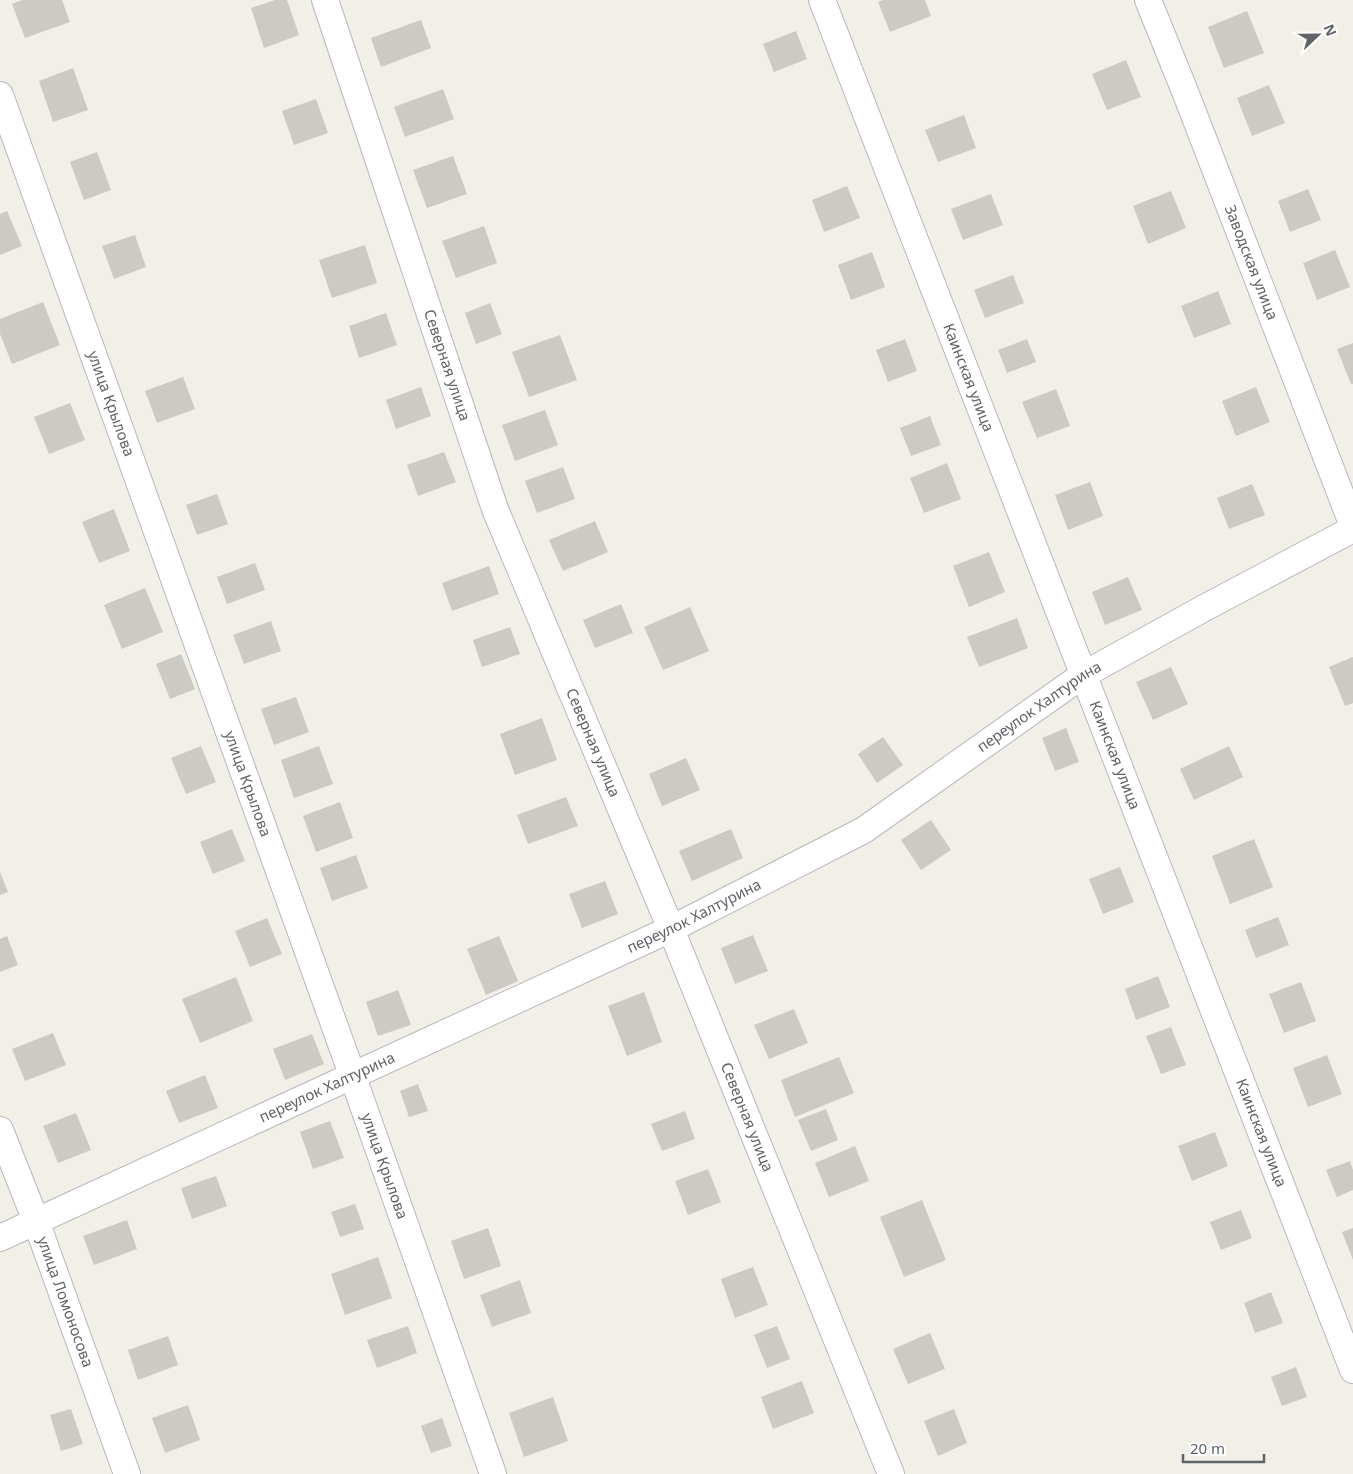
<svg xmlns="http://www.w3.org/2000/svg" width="1353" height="1474" font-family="'Noto Sans',sans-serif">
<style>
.building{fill:#cccac5}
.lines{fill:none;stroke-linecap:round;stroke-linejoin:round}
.minor-casing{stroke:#b5b8bc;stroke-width:28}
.minor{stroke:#fff;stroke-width:26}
.labels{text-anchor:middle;stroke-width:4;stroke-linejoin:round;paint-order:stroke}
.street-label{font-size:15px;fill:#5f6368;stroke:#fff}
</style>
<rect width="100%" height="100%" fill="#f1efe8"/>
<path class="building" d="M 22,0 L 62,0 L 70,22 L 25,38 L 12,4 Z
M 275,0 L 287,0 L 299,35 L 264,48 L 251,8 Z
M 883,0 L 925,0 L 931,16 L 890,32 L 878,2 Z
M 1247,11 L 1264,53 L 1224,68 L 1208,27 Z
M 421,20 L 431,48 L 381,67 L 371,38 Z
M 796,31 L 807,59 L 774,72 L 763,44 Z
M 1126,60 L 1141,97 L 1107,110 L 1092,74 Z
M 73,68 L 88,110 L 53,122 L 39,81 Z
M 1269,85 L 1285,123 L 1252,136 L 1237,98 Z
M 443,89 L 454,119 L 405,137 L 394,107 Z
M 316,99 L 328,133 L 294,145 L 282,111 Z
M 964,115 L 976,148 L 938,162 L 925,130 Z
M 97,152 L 111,190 L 84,200 L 70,162 Z
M 453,156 L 467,194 L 427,208 L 413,170 Z
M 847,186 L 860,218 L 824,232 L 812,200 Z
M 1308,189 L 1321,220 L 1290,232 L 1278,201 Z
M 1171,191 L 1186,228 L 1148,244 L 1133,206 Z
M 991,194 L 1003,225 L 963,240 L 951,209 Z
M 7,211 L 22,246 L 0,255 L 0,214 Z
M 484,226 L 497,263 L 456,278 L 442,241 Z
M 135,235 L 146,267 L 114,279 L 102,246 Z
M 365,245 L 377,283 L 332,298 L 319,260 Z
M 1335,250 L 1350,287 L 1317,300 L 1303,263 Z
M 872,252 L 885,287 L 851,300 L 838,265 Z
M 1013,275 L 1024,303 L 985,318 L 974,290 Z
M 1218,291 L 1231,324 L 1194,338 L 1181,306 Z
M 43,302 L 60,345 L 12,364 L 0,334 L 0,319 Z
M 490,303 L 502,334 L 476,344 L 465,313 Z
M 386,313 L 397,345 L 359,358 L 349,326 Z
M 560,335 L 577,380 L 529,397 L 512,352 Z
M 905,339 L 917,371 L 888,382 L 876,350 Z
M 1027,339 L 1036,362 L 1007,373 L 998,350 Z
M 1353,343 L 1353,384 L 1351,384 L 1337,349 Z
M 183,377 L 195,409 L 157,423 L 145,391 Z
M 421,387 L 431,416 L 396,429 L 386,400 Z
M 1256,387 L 1270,422 L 1236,436 L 1222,401 Z
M 1056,389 L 1070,426 L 1037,438 L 1022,402 Z
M 70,403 L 85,440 L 49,454 L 34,417 Z
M 545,410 L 558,445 L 515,461 L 502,425 Z
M 930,416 L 941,445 L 911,456 L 900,428 Z
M 444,452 L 456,482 L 418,496 L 407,465 Z
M 947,463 L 961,499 L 924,513 L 910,478 Z
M 563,467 L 575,499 L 537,513 L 525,481 Z
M 1090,482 L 1103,516 L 1068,530 L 1055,495 Z
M 1252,484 L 1265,515 L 1229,529 L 1217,498 Z
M 217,494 L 228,524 L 197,535 L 186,505 Z
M 114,509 L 130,551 L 99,563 L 82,522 Z
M 595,521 L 608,552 L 563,571 L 549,540 Z
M 989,552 L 1005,592 L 969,607 L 953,566 Z
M 255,563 L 265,590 L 227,604 L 217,577 Z
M 489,566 L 499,594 L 452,611 L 442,583 Z
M 1128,577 L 1142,610 L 1105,625 L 1092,592 Z
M 145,588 L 163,632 L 122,649 L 104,605 Z
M 621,604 L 633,633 L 595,648 L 583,620 Z
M 690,607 L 709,651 L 663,670 L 644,627 Z
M 1017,618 L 1028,648 L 979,667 L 967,637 Z
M 271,621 L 281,651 L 244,664 L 233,635 Z
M 510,627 L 520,654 L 482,667 L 473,640 Z
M 181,654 L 195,689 L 170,699 L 156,664 Z
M 1353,657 L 1353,703 L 1345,706 L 1329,667 Z
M 1171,667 L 1188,704 L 1153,720 L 1136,682 Z
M 296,697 L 309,732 L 274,745 L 261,709 Z
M 542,718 L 557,760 L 515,775 L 500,734 Z
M 1066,728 L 1079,762 L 1055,771 L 1042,738 Z
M 883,737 L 903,765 L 877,783 L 858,754 Z
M 201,746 L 216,782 L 186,794 L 171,758 Z
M 319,746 L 333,784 L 294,798 L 281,760 Z
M 1229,746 L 1243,777 L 1194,800 L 1180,769 Z
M 686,758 L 700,790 L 662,806 L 649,774 Z
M 566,797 L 578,826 L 528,844 L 517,815 Z
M 340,802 L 353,838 L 316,852 L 303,816 Z
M 931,820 L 951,850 L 921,870 L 901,840 Z
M 232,829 L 245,861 L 213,874 L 200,842 Z
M 731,829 L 743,858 L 692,881 L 679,851 Z
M 1254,839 L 1273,887 L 1230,904 L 1212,856 Z
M 356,855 L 368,888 L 332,901 L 320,868 Z
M 1120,867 L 1134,902 L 1103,914 L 1089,879 Z
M 0,872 L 8,892 L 0,895 Z
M 605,881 L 618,914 L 582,928 L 569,894 Z
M 1278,917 L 1289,945 L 1256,958 L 1245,930 Z
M 267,918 L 282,954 L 250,967 L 235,931 Z
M 753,935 L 768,971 L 735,984 L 721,948 Z
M 7,936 L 18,965 L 0,972 L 0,939 Z
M 499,936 L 518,981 L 486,995 L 467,949 Z
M 1158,976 L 1170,1007 L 1136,1020 L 1125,989 Z
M 236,977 L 253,1021 L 200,1043 L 182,999 Z
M 1301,982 L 1316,1021 L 1284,1033 L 1269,994 Z
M 398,990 L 411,1025 L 378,1036 L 366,1002 Z
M 644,992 L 662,1042 L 627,1056 L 608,1006 Z
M 794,1009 L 808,1043 L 769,1059 L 754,1025 Z
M 1171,1027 L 1186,1065 L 1161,1074 L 1146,1036 Z
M 53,1033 L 66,1065 L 25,1081 L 12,1049 Z
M 312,1034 L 324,1064 L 285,1080 L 273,1049 Z
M 1327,1055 L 1342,1094 L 1308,1107 L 1293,1068 Z
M 839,1057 L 854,1093 L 795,1117 L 781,1080 Z
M 205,1075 L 218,1108 L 179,1123 L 166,1091 Z
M 418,1084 L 428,1111 L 409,1117 L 400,1091 Z
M 826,1109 L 838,1140 L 811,1151 L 798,1120 Z
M 685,1111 L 695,1139 L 662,1151 L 651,1124 Z
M 76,1113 L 91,1150 L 58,1163 L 43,1126 Z
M 330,1121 L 344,1158 L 313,1169 L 300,1132 Z
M 1215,1132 L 1228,1166 L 1192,1181 L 1178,1146 Z
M 855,1146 L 869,1181 L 829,1197 L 815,1163 Z
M 1350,1161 L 1353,1170 L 1353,1190 L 1337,1197 L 1326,1170 Z
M 708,1169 L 721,1202 L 688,1215 L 675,1181 Z
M 216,1176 L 227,1206 L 192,1219 L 181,1188 Z
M 922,1200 L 946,1260 L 904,1277 L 880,1217 Z
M 355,1204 L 364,1229 L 340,1237 L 331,1212 Z
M 1241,1210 L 1252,1238 L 1221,1250 L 1210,1222 Z
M 127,1220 L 137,1249 L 94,1265 L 83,1236 Z
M 488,1228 L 501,1266 L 464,1279 L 451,1241 Z
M 1353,1228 L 1353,1260 L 1342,1232 Z
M 378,1257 L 392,1298 L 345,1315 L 331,1274 Z
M 753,1267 L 768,1305 L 735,1318 L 721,1279 Z
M 520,1280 L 531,1313 L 492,1327 L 480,1295 Z
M 1271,1292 L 1283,1323 L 1255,1333 L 1244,1303 Z
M 408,1326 L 417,1353 L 377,1368 L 367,1340 Z
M 777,1326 L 790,1359 L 767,1368 L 754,1335 Z
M 930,1333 L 945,1369 L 908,1384 L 893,1349 Z
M 168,1336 L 178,1365 L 138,1380 L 128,1350 Z
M 1296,1367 L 1307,1397 L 1282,1406 L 1271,1377 Z
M 802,1381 L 814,1413 L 773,1429 L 761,1397 Z
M 553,1397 L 568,1441 L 524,1457 L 509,1413 Z
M 188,1405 L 200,1440 L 165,1453 L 152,1418 Z
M 71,1409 L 83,1444 L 61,1451 L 50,1415 Z
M 954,1409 L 967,1443 L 938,1456 L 924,1421 Z
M 442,1418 L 452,1446 L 431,1453 L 421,1426 Z"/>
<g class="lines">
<g class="minor-casing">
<g id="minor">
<path id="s1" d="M 325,0 L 495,509 L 671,929 L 891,1474"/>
<path id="s2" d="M 822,0 L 1353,1370"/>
<path id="s3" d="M 1148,0 L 1186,94 L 1353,526"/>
<path id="s4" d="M 0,95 L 353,1077 L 493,1474"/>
<path id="s5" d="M 0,1130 L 36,1221 L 127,1474"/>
<path id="s6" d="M 0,1238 L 671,929 L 864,830 L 1083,675 L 1208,606 L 1353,529"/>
</g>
</g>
<use href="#minor" class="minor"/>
</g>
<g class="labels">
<g class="street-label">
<text dy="5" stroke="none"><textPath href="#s3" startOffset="282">Заводская улица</textPath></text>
<text dy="5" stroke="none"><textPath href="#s1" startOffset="385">Северная улица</textPath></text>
<text dy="5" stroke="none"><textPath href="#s2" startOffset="405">Каинская улица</textPath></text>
<text dy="5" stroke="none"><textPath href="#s4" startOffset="328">улица Крылова</textPath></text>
<text dy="5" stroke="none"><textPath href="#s6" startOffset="1170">переулок Халтурина</textPath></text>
<text dy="5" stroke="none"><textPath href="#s1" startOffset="790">Северная улица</textPath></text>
<text dy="5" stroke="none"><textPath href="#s2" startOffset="810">Каинская улица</textPath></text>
<text dy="5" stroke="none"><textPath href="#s4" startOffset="732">улица Крылова</textPath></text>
<text dy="5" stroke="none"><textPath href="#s6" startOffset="765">переулок Халтурина</textPath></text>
<text dy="5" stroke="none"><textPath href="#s6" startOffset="360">переулок Халтурина</textPath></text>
<text dy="5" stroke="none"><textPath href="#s1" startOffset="1195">Северная улица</textPath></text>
<text dy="5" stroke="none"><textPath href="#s2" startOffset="1215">Каинская улица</textPath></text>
<text dy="5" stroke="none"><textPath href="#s4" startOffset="1138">улица Крылова</textPath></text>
<text dy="5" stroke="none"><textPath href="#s5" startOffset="184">улица Ломоносова</textPath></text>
</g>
</g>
<g transform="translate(1318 35) rotate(68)" stroke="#ffffff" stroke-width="4" paint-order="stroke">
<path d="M0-4L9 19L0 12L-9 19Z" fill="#5f6368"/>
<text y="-8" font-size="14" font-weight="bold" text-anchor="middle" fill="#5f6368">N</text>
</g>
<path d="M1183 1454v8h81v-8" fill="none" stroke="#5f6368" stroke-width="2.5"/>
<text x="1190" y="1454" font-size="15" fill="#5f6368" stroke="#ffffff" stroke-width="4" paint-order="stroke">20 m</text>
</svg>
